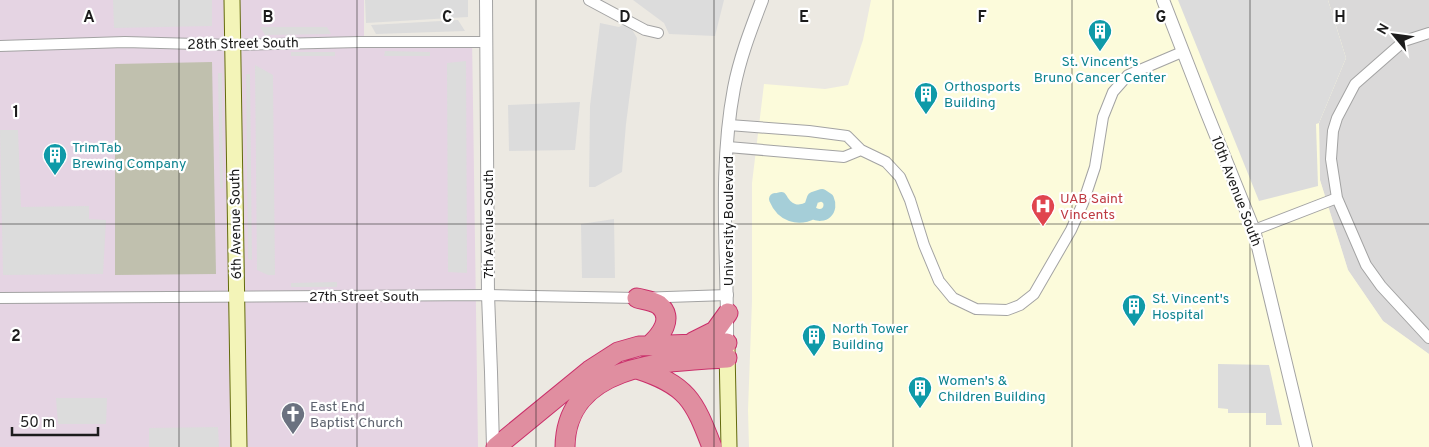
<svg xmlns="http://www.w3.org/2000/svg" width="1429" height="447" font-family="Overpass,sans-serif">
<style>
.residential{fill:#dad9d9}
.industrial{fill:#e5d4e3}
.education{fill:#fcfbdb}
.construction{fill:#c0c0ae}
.parking{fill:#dcdcdc}
.lines{fill:none;stroke-linecap:round;stroke-linejoin:round}
.canal{stroke:#a5ced8;stroke-width:12}
.minor-casing{stroke:#a3a3a3;stroke-width:12}
.tertiary-casing{stroke:#a3a3a3;stroke-width:14}
.secondary-casing{stroke:#636a0c;stroke-width:17}
.motorway-casing{stroke:#ca2f6a;stroke-width:21}
.minor{stroke:#fff;stroke-width:10}
.tertiary{stroke:#fff;stroke-width:12}
.secondary{stroke:#f3f4b8;stroke-width:15}
.motorway{stroke:#e08ea0;stroke-width:19}
.grid{fill:none;stroke:#1c1c1c;stroke-width:1;stroke-opacity:0.55}
.labels{text-anchor:middle;stroke-width:4.5;stroke-linejoin:round;paint-order:stroke}
.street-label{font-size:14px;fill:#1c1c1c;stroke:#fff}
.culture-label{font-size:14px;fill:#0d838f;stroke:#fff;text-anchor:start}
.health-label{font-size:14px;fill:#be3a42;stroke:#fff;text-anchor:start}
.worship-label{font-size:14px;fill:#5b616d;stroke:#fff;text-anchor:start}
.grid-label{font-size:16px;text-anchor:middle;font-weight:bold;fill:#1c1c1c;stroke:#fff;stroke-width:4.5;stroke-linejoin:round;paint-order:stroke}
</style>
<rect width="100%" height="100%" fill="#ece9e2"/>
<path class="residential" d="M 1328,0 L 1429,0 L 1429,354 L 1383,321 L 1348,270 L 1320,180 L 1319,123 L 1346,58 Z"/>
<path class="industrial" d="M 0,0 L 364,0 L 364,37 L 472,36 L 478,447 L 0,447 Z"/>
<path class="education" d="M 871,0 L 1328,0 L 1346,58 L 1319,123 L 1320,180 L 1348,270 L 1383,321 L 1429,354 L 1429,447 L 749,447 L 748,410 L 752,301 L 752,183 L 764,84 L 825,89 L 848,85 L 863,40 Z"/>
<path class="construction" d="M 212,62 L 216,274 L 115,275 L 115,64 Z"/>
<path class="parking" d="M 113,0 L 212,0 L 212,26 L 114,28 Z
M 365,0 L 468,0 L 468,17 L 366,23 Z
M 633,0 L 724,0 L 715,36 L 669,34 L 664,23 Z
M 1178,0 L 1328,0 L 1346,58 L 1319,123 L 1316,124 L 1318,186 L 1259,201 Z
M 458,20 L 465,31 L 376,34 L 371,25 Z
M 600,23 L 619,27 L 624,24 L 630,26 L 637,38 L 626,124 L 622,172 L 595,187 L 589,187 L 590,106 Z
M 260,27 L 327,27 L 331,34 L 265,35 Z
M 385,51 L 430,52 L 430,56 L 384,56 Z
M 291,52 L 335,52 L 335,56 L 291,56 Z
M 466,61 L 467,273 L 448,272 L 447,63 Z
M 255,65 L 273,75 L 275,275 L 268,275 L 257,270 Z
M 218,73 L 222,73 L 223,188 L 220,188 Z
M 246,74 L 250,74 L 252,260 L 248,259 Z
M 580,102 L 575,150 L 509,151 L 508,105 Z
M 0,130 L 18,130 L 21,207 L 89,206 L 89,219 L 106,220 L 103,274 L 3,275 Z
M 614,219 L 615,278 L 582,278 L 581,224 Z
M 337,282 L 337,287 L 291,287 L 291,283 Z
M 1218,364 L 1269,365 L 1282,425 L 1266,425 L 1266,413 L 1228,413 L 1228,409 L 1218,408 Z
M 56,398 L 107,398 L 106,424 L 58,424 Z
M 218,427 L 219,447 L 149,447 L 149,428 Z"/>
<g class="lines">
<path class="canal" d="M 775,199 C 782,216 798,221 813,213 C 824,219 833,210 828,199 L 822,195 L 813,198 L 810,207 C 798,214 787,210 781,198 L 777,199"/>
<g class="minor-casing">
<path id="minor" d="M 589,0 L 645,30 L 658,33
M 1429,33 L 1404,41 L 1355,84 L 1337,118 L 1333,131 L 1331,159 L 1337,198 L 1366,265 L 1381,286 L 1429,338
M 0,46 L 125,42 L 232,45 L 360,42 L 487,42
M 729,125 L 809,131 L 847,136 L 861,150 L 886,162 L 900,177 L 910,200 L 924,245 L 939,281 L 953,298 L 976,309 L 1007,310 L 1020,305 L 1034,294 L 1071,230 L 1083,203 L 1095,167 L 1103,117 L 1113,92 L 1128,75 L 1182,52
M 728,147 L 844,157 L 861,150
M 1254,230 L 1337,198
M 0,298 L 488,295 L 637,298 L 728,295"/>
</g>
<g class="tertiary-casing">
<path id="tertiary" d="M 486,0 L 488,295 L 491,372 L 493,447
M 1163,0 L 1206,111 L 1254,230 L 1306,447
M 727,343 C 728,258 718,172 734,88 C 740,57 751,29 762,0"/>
</g>
<g class="secondary-casing">
<path id="secondary" d="M 232,0 L 239,447
M 727,349 L 729,447"/>
</g>
<g class="motorway-casing">
<path id="motorway" d="M 637,298 C 644,300 653,301 659,305 C 675,318 660,336 650,345
M 693,342 L 715,331 L 728,313
M 637,369 C 687,385 694,400 712,447
M 496,447 L 590,370 L 618,352 L 639,346 L 727,343
M 565,447 C 566,364 666,361 727,358"/>
</g>
<use href="#minor" class="minor"/>
<use href="#tertiary" class="tertiary"/>
<use href="#secondary" class="secondary"/>
<use href="#motorway" class="motorway"/>
</g>
<path class="grid" d="M 179,0 L 179,447M 357,0 L 357,447M 536,0 L 536,447M 714,0 L 714,447M 893,0 L 893,447M 1072,0 L 1072,447M 1250,0 L 1250,447M 0,224 L 1429,224"/>
<defs>
<g id="building-pin" transform="scale(1.25)"><path d="M0 17L-7.5 6A9.5 9.5 0 1 1 7.5 6Z" fill="#0f9aa8" stroke="#fff"/><path d="M-4-6H4V6H1V3H-1V6H-4ZM-2.5-4.3h1.7v1.8h-1.7ZM.8-4.3h1.7v1.8H.8ZM-2.5-1h1.7V.8h-1.7ZM.8-1h1.7V.8H.8Z" fill="#fff"/></g>
<g id="hospital-pin" transform="scale(1.25)"><path d="M0 17L-7.5 6A9.5 9.5 0 1 1 7.5 6Z" fill="#e0444e" stroke="#fff"/><path d="M-5-5h3v3.5h4V-5h3V5h-3V1.5h-4V5h-3Z" fill="#fff"/></g>
<g id="church-pin" transform="scale(1.25)"><path d="M0 17L-7.5 6A9.5 9.5 0 1 1 7.5 6Z" fill="#6b7280" stroke="#fff"/><path d="M-1.2-6h2.4v3.5h3.3v2.4h-3.3V6h-2.4V-.1h-3.3v-2.4h3.3Z" fill="#fff"/></g>
</defs>
<g fill-rule="evenodd">
<use href="#building-pin" x="1100" y="31"/>
<use href="#building-pin" x="926" y="94"/>
<use href="#building-pin" x="55" y="155"/>
<use href="#hospital-pin" x="1043" y="206"/>
<use href="#building-pin" x="1134" y="306"/>
<use href="#building-pin" x="814" y="336"/>
<use href="#building-pin" x="920" y="388"/>
<use href="#church-pin" x="293" y="414"/>
</g>
<g class="labels">
<g class="street-label">
<text transform="translate(243 43) rotate(-1)" y="5">28th Street South</text>
<text transform="translate(1237 191) rotate(69)" y="5">10th Avenue South</text>
<text transform="translate(728 221) rotate(-90)" y="5">University Boulevard</text>
<text transform="translate(235 224) rotate(-91)" y="5">6th Avenue South</text>
<text transform="translate(488 224) rotate(-90)" y="5">7th Avenue South</text>
<text x="364" y="301">27th Street South</text>
</g>
<g class="culture-label">
<text x="1100" y="66" text-anchor="middle">St. Vincent's<tspan x="1100" dy="16">Bruno Cancer Center</tspan></text>
<text x="944" y="91">Orthosports<tspan x="944" dy="16">Building</tspan></text>
<text x="72" y="152">TrimTab<tspan x="72" dy="16">Brewing Company</tspan></text>
<text x="1152" y="303">St. Vincent's<tspan x="1152" dy="16">Hospital</tspan></text>
<text x="832" y="333">North Tower<tspan x="832" dy="16">Building</tspan></text>
<text x="938" y="385">Women's &amp;<tspan x="938" dy="16">Children Building</tspan></text>
</g>
<g class="health-label">
<text x="1060" y="203">UAB Saint<tspan x="1060" dy="16">Vincents</tspan></text>
</g>
<g class="worship-label">
<text x="310" y="411">East End<tspan x="310" dy="16">Baptist Church</tspan></text>
</g>
</g>
<g class="grid-label">
<text x="89" y="22">A</text>
<text x="268" y="22">B</text>
<text x="447" y="22">C</text>
<text x="625" y="22">D</text>
<text x="804" y="22">E</text>
<text x="982" y="22">F</text>
<text x="1161" y="22">G</text>
<text x="1340" y="22">H</text>
<text x="16" y="117">1</text>
<text x="16" y="341">2</text>
</g>
<g transform="translate(1394 35) rotate(299)" stroke="#ffffff" stroke-width="4" paint-order="stroke">
<path d="M0-4L9 19L0 12L-9 19Z" fill="#1c1c1c"/>
<text y="-8" font-size="14" font-weight="bold" text-anchor="middle" fill="#1c1c1c">N</text>
</g>
<path d="M12 427v8h86v-8" fill="none" stroke="#1c1c1c" stroke-width="2.5"/>
<text x="20" y="427" font-size="15" fill="#1c1c1c" stroke="#ffffff" stroke-width="4" paint-order="stroke">50 m</text>
</svg>
